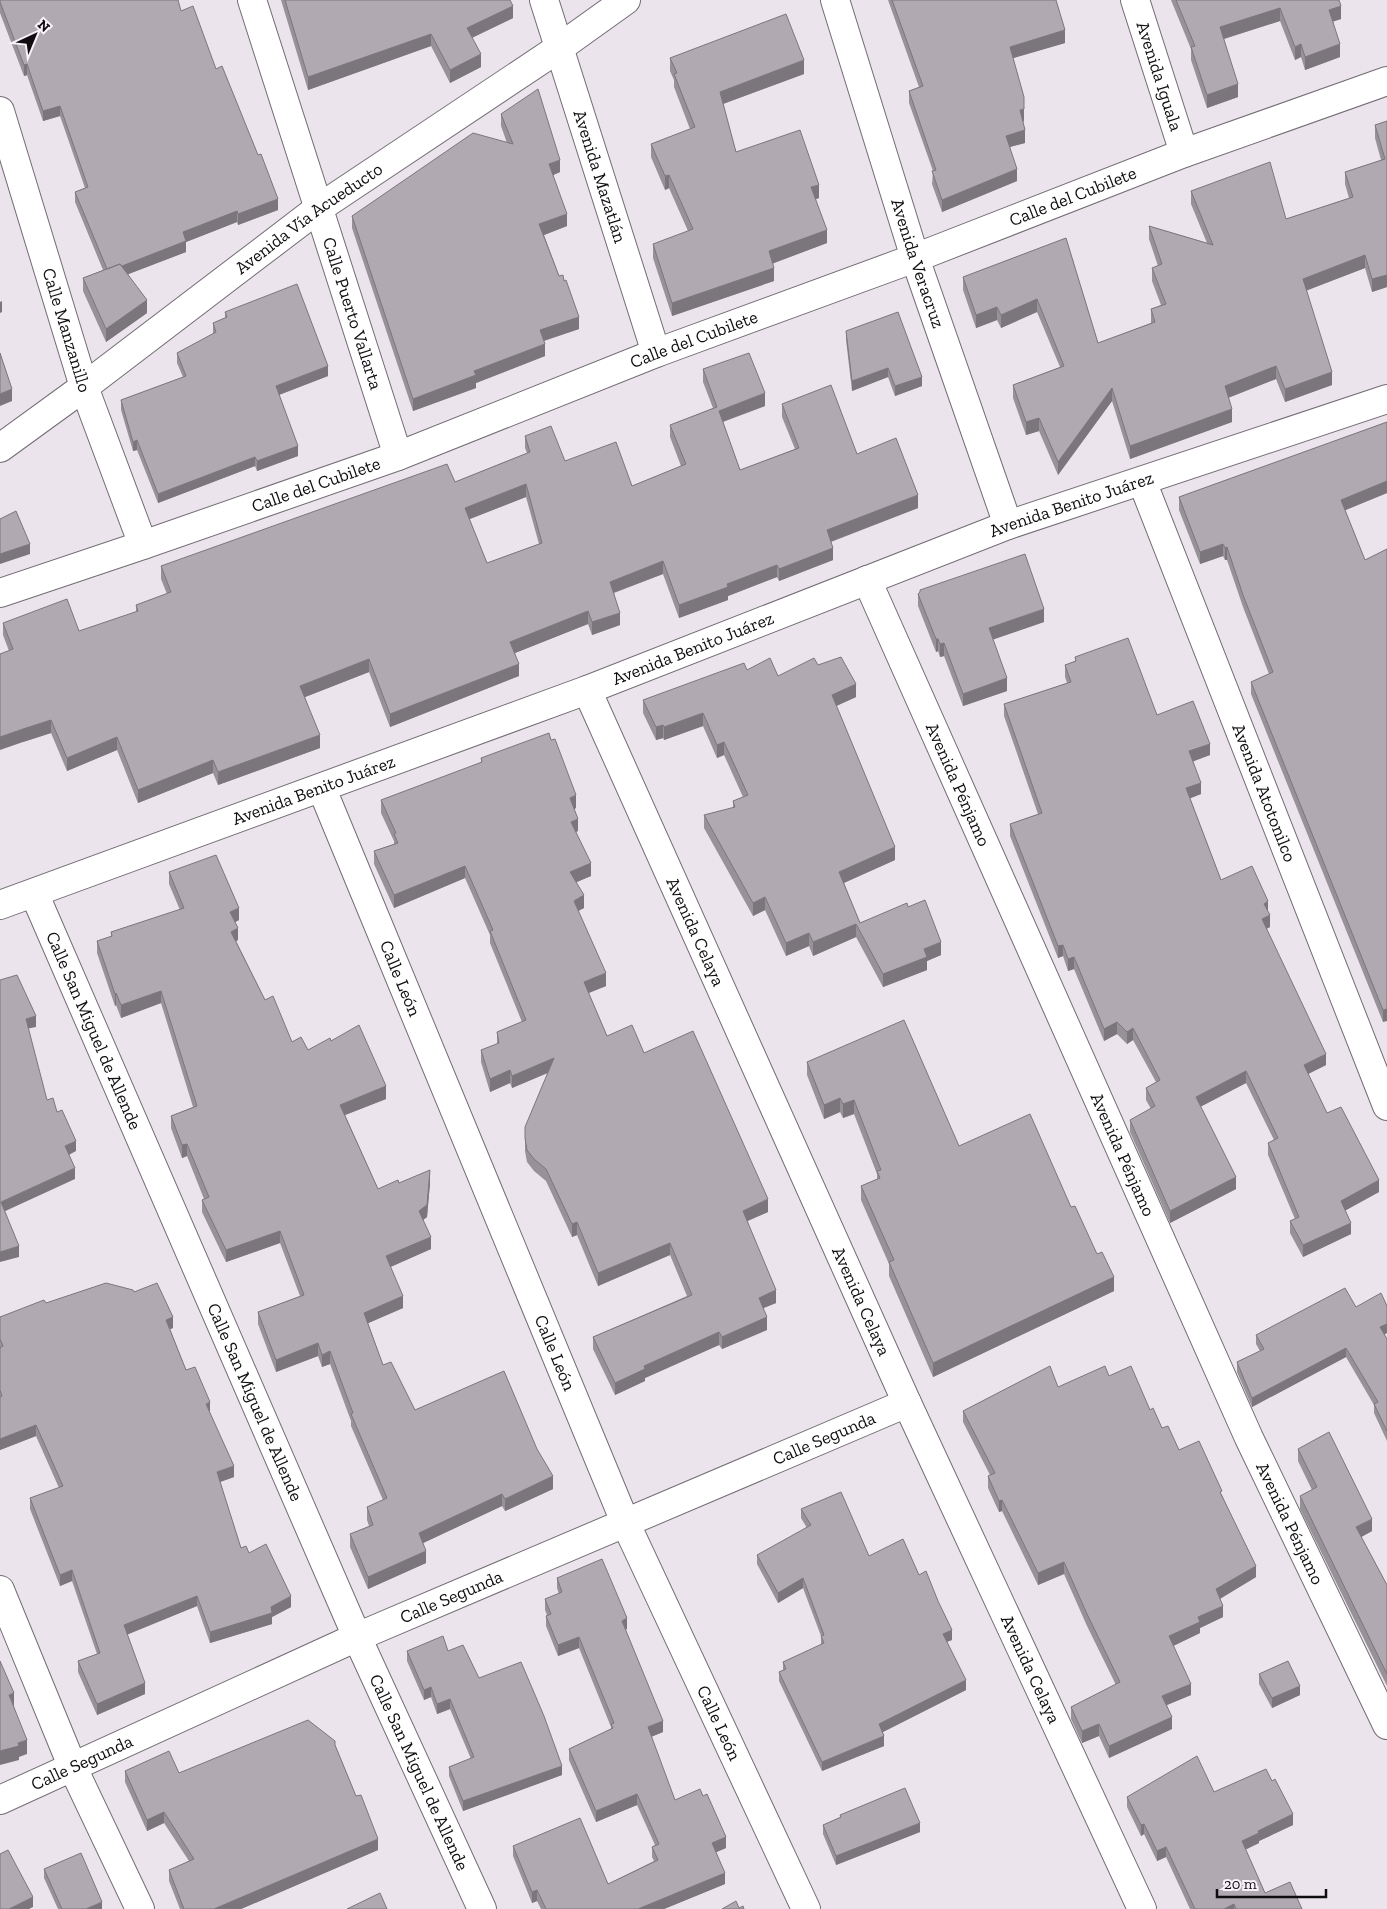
<svg xmlns="http://www.w3.org/2000/svg" width="1387" height="1909" font-family="'Zilla Slab',serif">
<style>
.lines{fill:none;stroke-linecap:round;stroke-linejoin:round}
.minor-casing{stroke:#736c74;stroke-width:30}
.tertiary-casing{stroke:#736c74;stroke-width:30}
.minor{stroke:#fff;stroke-width:28}
.tertiary{stroke:#fff;stroke-width:28}
.wall{fill:#979198;fill-rule:evenodd}
.shaded-wall{fill:#7b767c}
.building{fill:#b0a9b1;stroke:#7b767c;fill-rule:evenodd}
.labels{text-anchor:middle;stroke-width:4;stroke-linejoin:round;paint-order:stroke}
.street-label{font-size:18px;fill:#100d10;stroke:#f9f1fa}
</style>
<rect width="100%" height="100%" fill="#ece4ec"/>
<g class="lines">
<g class="minor-casing">
<g id="minor">
<path id="s1" d="M 252,0 L 398,456"/>
<path id="s2" d="M 544,0 L 656,353"/>
<path id="s3" d="M 835,0 L 915,258 L 1008,525"/>
<path id="s4" d="M 1135,0 L 1184,153"/>
<path id="s5" d="M 0,111 L 84,387 L 143,545"/>
<path id="s6" d="M 1142,481 L 1387,1106"/>
<path id="s7" d="M 867,580 L 1249,1438 L 1387,1725"/>
<path id="s8" d="M 0,593 L 143,545 L 398,456 L 656,353 L 915,258 L 1184,153 L 1387,81"/>
<path id="s9" d="M 587,690 L 907,1403 L 1142,1909"/>
<path id="s10" d="M 322,789 L 625,1522 L 806,1909"/>
<path id="s11" d="M 34,893 L 357,1637 L 482,1909"/>
<path id="s12" d="M 0,905 L 587,690 L 1008,525 L 1387,399"/>
<path d="M 0,1590 L 73,1768 L 140,1909"/>
<path id="s13" d="M 0,1800 L 357,1637 L 907,1403"/>
</g>
</g>
<g class="tertiary-casing">
<g id="tertiary">
<path id="s14" d="M 0,448 L 84,387 L 319,208 L 559,48 L 626,0"/>
</g>
</g>
<use href="#minor" class="minor"/>
<use href="#tertiary" class="tertiary"/>
</g>
<path class="wall" d="M 0,0 L 181,11 L 216,69 L 278,210 L 238,225 L 237,222 L 186,242 L 186,252 L 128,274 L 147,313 L 106,342 L 83,291 L 83,278 L 103,270 L 75,202 L 75,192 L 85,188 L 60,116 L 43,121 L 27,75 L 24,76 L 0,13 Z
M 281,0 L 510,0 L 513,18 L 472,38 L 481,67 L 450,83 L 431,46 L 308,90 Z
M 888,0 L 1056,0 L 1065,43 L 1013,58 L 1024,121 L 1023,122 L 1025,143 L 1010,147 L 1017,181 L 942,212 L 932,184 L 933,171 L 909,103 L 909,91 L 919,87 Z
M 1171,0 L 1339,0 L 1341,19 L 1333,21 L 1340,57 L 1305,70 L 1301,57 L 1295,60 L 1280,21 L 1224,39 L 1238,97 L 1207,108 L 1191,60 L 1191,49 Z
M 670,58 L 804,74 L 723,104 L 736,152 L 819,198 L 815,199 L 827,243 L 773,263 L 774,281 L 672,316 L 653,258 L 653,244 L 688,231 L 669,188 L 665,190 L 651,157 L 651,144 L 690,129 L 674,87 L 674,80 L 670,71 Z
M 501,114 L 560,172 L 553,175 L 567,226 L 544,235 L 579,329 L 544,341 L 545,356 L 476,383 L 476,388 L 413,411 L 352,228 L 352,216 L 507,143 L 501,126 Z
M 1387,121 L 1387,287 L 1372,292 L 1365,268 L 1306,290 L 1332,385 L 1285,402 L 1276,379 L 1228,398 L 1232,422 L 1130,459 L 1112,401 L 1058,475 L 1039,431 L 1026,435 L 1013,398 L 1013,385 L 1060,367 L 1037,312 L 1001,328 L 997,320 L 976,328 L 963,290 L 963,277 L 1066,238 L 1098,343 L 1151,323 L 1151,309 L 1161,305 L 1152,281 L 1152,268 L 1158,266 L 1149,239 L 1149,226 L 1207,243 L 1191,204 L 1191,191 L 1286,219 L 1349,198 L 1345,184 L 1345,172 L 1381,160 L 1375,138 L 1375,125 Z
M 225,312 L 328,376 L 279,395 L 298,456 L 257,471 L 255,466 L 158,503 L 137,450 L 133,451 L 121,410 L 121,400 L 183,377 L 177,363 L 177,353 L 213,334 L 213,323 L 225,318 Z
M 846,331 L 922,386 L 895,396 L 888,377 L 852,391 L 846,340 Z
M 703,369 L 765,406 L 723,422 L 740,470 L 795,449 L 782,417 L 782,404 L 857,454 L 918,508 L 831,542 L 833,560 L 779,581 L 777,577 L 728,596 L 728,600 L 679,618 L 663,574 L 614,593 L 620,625 L 592,635 L 588,624 L 515,653 L 519,676 L 390,727 L 369,672 L 305,697 L 320,748 L 218,785 L 213,773 L 138,803 L 117,750 L 67,771 L 51,733 L 23,742 L 9,651 L 3,635 L 3,623 L 79,631 L 136,612 L 136,605 L 167,594 L 161,579 L 161,566 L 455,482 L 527,453 L 525,448 L 525,436 L 565,461 L 632,486 L 681,466 L 670,437 L 670,425 L 713,408 L 703,382 ZM 526,497 L 539,544 L 487,563 L 469,519 Z
M 1387,422 L 1387,493 L 1345,510 L 1365,560 L 1387,549 L 1383,1022 L 1251,694 L 1251,682 L 1269,674 L 1243,607 L 1227,560 L 1225,560 L 1223,556 L 1200,564 L 1179,510 L 1179,497 Z
M 920,590 L 1044,622 L 993,639 L 1007,691 L 963,706 L 944,656 L 940,657 L 938,651 L 936,652 L 918,606 L 918,594 L 920,592 Z
M 1075,657 L 1157,715 L 1210,755 L 1193,761 L 1201,794 L 1190,798 L 1221,880 L 1268,912 L 1270,927 L 1266,929 L 1326,1065 L 1308,1074 L 1327,1113 L 1379,1192 L 1345,1210 L 1351,1234 L 1303,1257 L 1290,1233 L 1290,1221 L 1295,1219 L 1268,1155 L 1268,1143 L 1274,1140 L 1246,1083 L 1200,1107 L 1236,1189 L 1170,1223 L 1130,1132 L 1130,1120 L 1151,1109 L 1146,1100 L 1146,1088 L 1156,1082 L 1133,1040 L 1127,1044 L 1117,1034 L 1104,1041 L 1074,969 L 1068,971 L 1063,956 L 1058,958 L 1010,836 L 1010,824 L 1038,814 L 1004,716 L 1004,704 L 1067,683 L 1065,677 L 1065,665 L 1075,661 Z
M 818,665 L 856,697 L 836,706 L 895,860 L 844,883 L 860,923 L 908,907 L 941,955 L 927,961 L 927,970 L 883,987 L 856,937 L 813,956 L 809,946 L 786,956 L 765,910 L 753,916 L 704,828 L 704,815 L 733,808 L 733,801 L 743,797 L 724,755 L 717,758 L 703,726 L 664,740 L 663,738 L 656,740 L 643,713 L 643,700 L 747,670 L 778,676 Z
M 481,758 L 576,808 L 574,809 L 578,831 L 576,832 L 591,876 L 576,882 L 584,908 L 578,911 L 606,986 L 588,993 L 607,1036 L 644,1053 L 768,1212 L 747,1221 L 776,1303 L 763,1308 L 767,1330 L 722,1349 L 719,1345 L 645,1378 L 645,1381 L 615,1395 L 593,1349 L 593,1337 L 687,1296 L 670,1255 L 598,1286 L 577,1235 L 572,1237 L 546,1181 L 534,1171 L 527,1162 L 525,1151 L 525,1138 L 548,1073 L 512,1088 L 510,1083 L 490,1092 L 481,1062 L 481,1050 L 497,1044 L 497,1032 L 522,1022 L 490,943 L 490,935 L 465,878 L 394,908 L 374,864 L 374,851 L 394,844 L 394,841 L 381,813 L 381,800 L 481,763 Z
M 169,872 L 239,920 L 235,922 L 238,940 L 236,941 L 265,1000 L 292,1042 L 308,1050 L 331,1041 L 386,1099 L 345,1115 L 378,1189 L 399,1183 L 430,1183 L 427,1217 L 423,1220 L 431,1249 L 390,1267 L 403,1308 L 368,1323 L 383,1365 L 415,1410 L 553,1489 L 505,1511 L 502,1506 L 423,1543 L 426,1563 L 368,1589 L 350,1547 L 350,1534 L 369,1526 L 367,1520 L 367,1507 L 383,1500 L 351,1426 L 351,1421 L 330,1364 L 322,1367 L 318,1356 L 276,1372 L 258,1324 L 258,1312 L 300,1296 L 280,1243 L 226,1262 L 202,1212 L 202,1200 L 204,1199 L 187,1156 L 182,1158 L 171,1128 L 171,1116 L 193,1107 L 161,1003 L 121,1018 L 116,1005 L 115,1006 L 97,953 L 97,941 L 111,937 L 111,932 L 180,910 L 169,884 Z
M 807,1062 L 1071,1207 L 1114,1291 L 933,1377 L 889,1276 L 889,1264 L 861,1200 L 861,1186 L 877,1179 L 877,1174 L 854,1114 L 843,1118 L 840,1112 L 824,1119 L 807,1075 Z
M 134,1292 L 173,1328 L 170,1329 L 186,1370 L 210,1413 L 234,1477 L 220,1482 L 241,1548 L 249,1553 L 291,1607 L 272,1617 L 272,1624 L 210,1643 L 197,1606 L 127,1634 L 145,1694 L 97,1715 L 78,1672 L 78,1661 L 97,1654 L 72,1581 L 60,1586 L 30,1509 L 30,1498 L 59,1488 L 36,1436 L 0,1450 L 0,1317 L 46,1303 Z
M 1387,1306 L 1387,1333 L 1384,1334 L 1387,1339 L 1387,1441 L 1374,1413 L 1374,1405 L 1346,1357 L 1252,1407 L 1237,1372 L 1237,1362 L 1260,1351 L 1256,1344 L 1256,1335 L 1356,1307 Z
M 1109,1376 L 1150,1410 L 1162,1428 L 1179,1450 L 1222,1495 L 1256,1577 L 1220,1599 L 1223,1617 L 1200,1628 L 1200,1633 L 1173,1646 L 1191,1695 L 1167,1705 L 1172,1729 L 1109,1758 L 1099,1736 L 1082,1743 L 1071,1719 L 1071,1707 L 1116,1685 L 1087,1626 L 1064,1574 L 1038,1585 L 1002,1511 L 999,1512 L 988,1488 L 988,1476 L 990,1475 L 963,1422 L 963,1411 L 1058,1387 Z
M 1298,1449 L 1372,1531 L 1361,1537 L 1387,1585 L 1387,1686 L 1300,1509 L 1300,1496 L 1312,1490 L 1298,1461 Z
M 801,1509 L 869,1556 L 919,1575 L 952,1640 L 947,1642 L 966,1690 L 883,1732 L 884,1746 L 822,1771 L 779,1681 L 779,1672 L 783,1670 L 783,1662 L 821,1645 L 821,1636 L 803,1588 L 778,1603 L 757,1564 L 757,1555 L 807,1528 L 801,1518 Z
M 557,1578 L 627,1629 L 625,1630 L 663,1732 L 651,1737 L 675,1800 L 703,1796 L 726,1848 L 716,1852 L 725,1884 L 664,1909 L 541,1909 L 537,1901 L 532,1903 L 513,1856 L 513,1846 L 608,1884 L 654,1861 L 652,1857 L 652,1847 L 655,1845 L 637,1805 L 596,1822 L 569,1760 L 569,1749 L 611,1729 L 611,1727 L 579,1648 L 558,1656 L 546,1626 L 546,1616 L 547,1615 L 545,1610 L 545,1599 L 559,1594 L 557,1588 Z
M 407,1651 L 448,1651 L 479,1678 L 562,1775 L 463,1811 L 449,1776 L 449,1767 L 471,1759 L 450,1709 L 437,1714 L 431,1697 L 424,1700 L 407,1661 Z
M 1259,1674 L 1300,1695 L 1272,1708 L 1259,1684 Z
M 335,1745 L 378,1850 L 241,1909 L 180,1909 L 169,1881 L 169,1870 L 189,1861 L 164,1823 L 147,1831 L 125,1782 L 125,1771 L 179,1773 Z
M 1214,1792 L 1293,1825 L 1259,1841 L 1259,1843 L 1245,1850 L 1265,1893 L 1302,1909 L 1190,1909 L 1166,1857 L 1157,1861 L 1144,1834 L 1141,1836 L 1127,1807 L 1127,1797 Z
M 840,1815 L 920,1832 L 836,1865 L 823,1834 L 823,1825 L 840,1818 Z
M 44,1869 L 102,1909 L 58,1909 L 44,1878 Z"/>
<path class="shaded-wall" d="M 513,6 L 513,18 L 467,40 L 467,28 Z
M 1341,6 L 1341,19 L 1329,23 L 1329,10 Z
M 1280,8 L 1280,21 L 1220,40 L 1220,27 Z
M 1065,30 L 1065,43 L 1010,59 L 1010,47 Z
M 431,34 L 431,46 L 308,90 L 308,77 Z
M 1301,44 L 1301,57 L 1295,60 L 1295,47 Z
M 1340,44 L 1340,57 L 1305,70 L 1305,57 Z
M 481,54 L 481,67 L 450,83 L 450,70 Z
M 804,60 L 804,74 L 720,105 L 720,92 Z
M 27,64 L 27,75 L 24,76 L 24,65 Z
M 1238,84 L 1238,97 L 1207,108 L 1207,95 Z
M 60,106 L 60,116 L 43,121 L 43,111 Z
M 1024,109 L 1024,121 L 1020,123 L 1020,110 Z
M 1025,130 L 1025,143 L 1006,148 L 1006,136 Z
M 560,160 L 560,172 L 549,177 L 549,164 Z
M 1017,169 L 1017,181 L 942,212 L 942,200 Z
M 669,175 L 669,188 L 665,190 L 665,176 Z
M 819,185 L 819,198 L 811,201 L 811,187 Z
M 278,199 L 278,210 L 238,225 L 238,214 Z
M 237,211 L 237,222 L 186,242 L 186,252 L 108,282 L 108,271 L 183,232 Z
M 567,214 L 567,226 L 539,237 L 539,224 Z
M 827,230 L 827,243 L 769,265 L 769,251 Z
M 1365,255 L 1365,268 L 1303,292 L 1303,279 Z
M 774,268 L 774,281 L 672,316 L 672,303 Z
M 1387,275 L 1387,287 L 1372,292 L 1372,279 Z
M 1037,299 L 1037,312 L 1001,328 L 1001,315 Z
M 147,300 L 147,313 L 106,342 L 106,329 Z
M 2,301 L 2,312 L 0,313 L 0,302 Z
M 997,307 L 997,320 L 976,328 L 976,315 Z
M 579,317 L 579,329 L 540,342 L 540,330 Z
M 545,344 L 545,356 L 476,383 L 476,388 L 413,411 L 413,399 L 474,371 Z
M 328,366 L 328,376 L 276,396 L 276,386 Z
M 1276,366 L 1276,379 L 1225,399 L 1225,386 Z
M 888,368 L 888,377 L 852,391 L 852,381 Z
M 1332,372 L 1332,385 L 1285,402 L 1285,389 Z
M 922,377 L 922,386 L 895,396 L 895,386 Z
M 1112,388 L 1112,401 L 1058,475 L 1058,462 Z
M 12,389 L 12,401 L 0,406 L 0,394 Z
M 765,393 L 765,406 L 719,423 L 719,411 Z
M 1232,409 L 1232,422 L 1130,459 L 1130,446 Z
M 1039,418 L 1039,431 L 1026,435 L 1026,422 Z
M 137,440 L 137,450 L 133,451 L 133,442 Z
M 298,446 L 298,456 L 257,471 L 257,461 Z
M 255,457 L 255,466 L 158,503 L 158,494 Z
M 1387,481 L 1387,493 L 1341,512 L 1341,500 Z
M 526,484 L 526,497 L 465,521 L 465,508 Z
M 918,495 L 918,508 L 827,543 L 827,530 Z
M 30,544 L 30,554 L 0,564 L 0,554 Z
M 1223,544 L 1223,556 L 1200,564 L 1200,552 Z
M 1227,547 L 1227,560 L 1225,560 L 1225,548 Z
M 833,548 L 833,560 L 779,581 L 779,569 Z
M 663,561 L 663,574 L 610,594 L 610,582 Z
M 777,565 L 777,577 L 728,596 L 728,600 L 679,618 L 679,605 L 727,584 Z
M 1044,609 L 1044,622 L 989,641 L 989,628 Z
M 588,611 L 588,624 L 510,655 L 510,642 Z
M 620,613 L 620,625 L 592,635 L 592,622 Z
M 936,639 L 938,639 L 938,651 L 936,652 Z
M 944,643 L 944,656 L 940,657 L 940,644 Z
M 369,659 L 369,672 L 300,699 L 300,686 Z
M 519,664 L 519,676 L 390,727 L 390,714 Z
M 1007,678 L 1007,691 L 963,706 L 963,694 Z
M 856,684 L 856,697 L 832,708 L 832,695 Z
M 703,713 L 703,726 L 664,740 L 664,727 Z
M 51,720 L 51,733 L 23,742 L 0,750 L 0,737 L 23,729 Z
M 663,725 L 663,738 L 656,740 L 656,727 Z
M 320,735 L 320,748 L 218,785 L 218,772 Z
M 117,737 L 117,750 L 67,771 L 67,758 Z
M 724,742 L 724,755 L 717,758 L 717,745 Z
M 1210,744 L 1210,755 L 1189,763 L 1189,751 Z
M 213,760 L 213,773 L 138,803 L 138,790 Z
M 1201,783 L 1201,794 L 1186,800 L 1186,788 Z
M 576,795 L 576,808 L 570,811 L 570,798 Z
M 578,819 L 578,831 L 571,834 L 571,822 Z
M 895,847 L 895,860 L 839,885 L 839,872 Z
M 591,863 L 591,876 L 570,885 L 570,872 Z
M 465,866 L 465,878 L 394,908 L 394,895 Z
M 584,895 L 584,908 L 574,913 L 574,901 Z
M 765,897 L 765,910 L 753,916 L 753,903 Z
M 1268,901 L 1268,913 L 1264,904 Z
M 239,908 L 239,920 L 230,925 L 230,912 Z
M 1270,915 L 1270,927 L 1262,931 L 1262,919 Z
M 856,924 L 856,937 L 813,956 L 813,942 Z
M 238,928 L 238,940 L 231,944 L 231,932 Z
M 809,933 L 809,946 L 786,956 L 786,943 Z
M 941,942 L 941,955 L 927,961 L 927,970 L 883,987 L 883,974 L 924,949 Z
M 1063,945 L 1063,956 L 1058,958 L 1058,946 Z
M 1074,957 L 1074,969 L 1068,971 L 1068,959 Z
M 606,973 L 606,986 L 584,995 L 584,982 Z
M 161,991 L 161,1003 L 121,1018 L 121,1005 Z
M 116,993 L 116,1005 L 115,1006 L 115,994 Z
M 1387,1009 L 1387,1021 L 1383,1022 L 1383,1010 Z
M 36,1016 L 36,1027 L 26,1029 L 26,1019 Z
M 1117,1022 L 1117,1034 L 1104,1041 L 1104,1029 Z
M 1133,1028 L 1133,1040 L 1127,1044 L 1127,1032 Z
M 1326,1054 L 1326,1065 L 1304,1076 L 1304,1065 Z
M 554,1058 L 554,1070 L 512,1088 L 512,1076 Z
M 510,1070 L 510,1083 L 490,1092 L 490,1079 Z
M 1246,1071 L 1246,1083 L 1196,1109 L 1196,1097 Z
M 386,1086 L 386,1099 L 340,1117 L 340,1105 Z
M 840,1098 L 840,1112 L 824,1119 L 824,1105 Z
M 854,1100 L 854,1114 L 843,1118 L 843,1104 Z
M 76,1141 L 76,1151 L 65,1157 L 65,1146 Z
M 187,1144 L 187,1156 L 182,1158 L 182,1145 Z
M 75,1168 L 75,1179 L 1,1213 L 1,1202 Z
M 430,1170 L 430,1183 L 427,1217 L 419,1223 L 419,1211 Z
M 1236,1177 L 1236,1189 L 1170,1223 L 1170,1211 Z
M 1379,1180 L 1379,1192 L 1341,1213 L 1341,1201 Z
M 768,1199 L 768,1212 L 743,1223 L 743,1211 Z
M 577,1222 L 577,1235 L 572,1237 L 572,1224 Z
M 1351,1223 L 1351,1234 L 1303,1257 L 1303,1245 Z
M 280,1231 L 280,1243 L 226,1262 L 226,1250 Z
M 431,1237 L 431,1249 L 386,1269 L 386,1256 Z
M 670,1243 L 670,1255 L 598,1286 L 598,1273 Z
M 19,1246 L 19,1257 L 0,1262 L 0,1252 Z
M 1114,1277 L 1114,1291 L 933,1377 L 933,1363 Z
M 776,1290 L 776,1303 L 759,1310 L 759,1298 Z
M 403,1296 L 403,1308 L 364,1325 L 364,1313 Z
M 173,1317 L 173,1328 L 166,1331 L 166,1320 Z
M 767,1317 L 767,1330 L 722,1349 L 722,1337 Z
M 1387,1324 L 1387,1333 L 1380,1337 L 1380,1327 Z
M 719,1332 L 719,1345 L 645,1378 L 645,1381 L 615,1395 L 615,1383 L 644,1366 Z
M 318,1343 L 318,1356 L 276,1372 L 276,1360 Z
M 1346,1348 L 1346,1357 L 1252,1407 L 1252,1398 Z
M 330,1351 L 330,1364 L 322,1367 L 322,1355 Z
M 210,1402 L 210,1413 L 206,1404 Z
M 36,1425 L 36,1436 L 0,1450 L 0,1439 Z
M 234,1466 L 234,1477 L 217,1483 L 217,1472 Z
M 553,1476 L 553,1489 L 505,1511 L 505,1499 Z
M 502,1494 L 502,1506 L 419,1545 L 419,1533 Z
M 1002,1500 L 1002,1511 L 999,1512 L 999,1501 Z
M 1372,1519 L 1372,1531 L 1356,1540 L 1356,1527 Z
M 426,1551 L 426,1563 L 368,1589 L 368,1577 Z
M 1064,1562 L 1064,1574 L 1038,1585 L 1038,1573 Z
M 1256,1566 L 1256,1577 L 1216,1601 L 1216,1589 Z
M 72,1570 L 72,1581 L 60,1586 L 60,1575 Z
M 803,1578 L 803,1588 L 778,1603 L 778,1593 Z
M 197,1596 L 197,1606 L 124,1636 L 124,1625 Z
M 291,1596 L 291,1607 L 272,1617 L 272,1624 L 210,1643 L 210,1632 L 271,1607 Z
M 1223,1606 L 1223,1617 L 1200,1628 L 1200,1633 L 1169,1648 L 1169,1636 L 1198,1617 Z
M 627,1618 L 627,1629 L 622,1631 L 622,1621 Z
M 952,1630 L 952,1640 L 943,1643 L 943,1634 Z
M 579,1637 L 579,1648 L 558,1656 L 558,1645 Z
M 966,1680 L 966,1690 L 879,1734 L 879,1724 Z
M 145,1683 L 145,1694 L 97,1715 L 97,1704 Z
M 1191,1684 L 1191,1695 L 1162,1707 L 1162,1696 Z
M 1300,1686 L 1300,1695 L 1272,1708 L 1272,1698 Z
M 431,1687 L 431,1697 L 424,1700 L 424,1690 Z
M 14,1693 L 14,1707 L 9,1695 Z
M 450,1699 L 450,1709 L 437,1714 L 437,1704 Z
M 1172,1717 L 1172,1729 L 1109,1758 L 1109,1746 Z
M 663,1721 L 663,1732 L 648,1738 L 648,1727 Z
M 1099,1724 L 1099,1736 L 1082,1743 L 1082,1731 Z
M 884,1736 L 884,1746 L 822,1771 L 822,1762 Z
M 27,1740 L 27,1754 L 19,1757 L 19,1760 L 0,1765 L 0,1751 L 18,1743 Z
M 562,1766 L 562,1775 L 463,1811 L 463,1801 Z
M 637,1794 L 637,1805 L 596,1822 L 596,1811 Z
M 164,1812 L 164,1823 L 147,1831 L 147,1820 Z
M 1293,1814 L 1293,1825 L 1259,1841 L 1259,1843 L 1242,1851 L 1242,1841 L 1258,1831 Z
M 920,1823 L 920,1832 L 836,1865 L 836,1856 Z
M 1144,1824 L 1144,1834 L 1141,1836 L 1141,1825 Z
M 726,1837 L 726,1848 L 712,1854 L 712,1843 Z
M 378,1839 L 378,1850 L 241,1909 L 214,1909 Z
M 1166,1847 L 1166,1857 L 1157,1861 L 1157,1851 Z
M 725,1873 L 725,1884 L 664,1909 L 638,1909 Z
M 537,1890 L 537,1901 L 532,1903 L 532,1892 Z
M 33,1897 L 33,1907 L 29,1909 L 9,1909 Z
M 102,1902 L 102,1909 L 86,1909 Z
M 1234,1904 L 1234,1909 L 1224,1909 Z"/>
<path class="building" d="M 0,0 L 178,0 L 181,11 L 193,6 L 216,69 L 222,66 L 258,155 L 261,154 L 278,199 L 238,214 L 237,211 L 183,232 L 186,241 L 122,266 L 120,264 L 107,269 L 75,192 L 88,187 L 60,106 L 43,111 L 27,64 L 24,65 L 0,2 Z
M 285,0 L 510,0 L 513,6 L 467,28 L 481,54 L 450,70 L 431,34 L 308,77 Z
M 892,0 L 1056,0 L 1065,30 L 1010,47 L 1024,97 L 1024,109 L 1020,110 L 1025,130 L 1006,136 L 1017,169 L 942,200 L 932,171 L 936,170 L 909,91 L 923,86 Z
M 1176,0 L 1339,0 L 1341,6 L 1329,10 L 1340,44 L 1305,57 L 1301,44 L 1295,47 L 1280,8 L 1220,27 L 1238,84 L 1207,95 L 1191,47 L 1195,46 Z
M 786,14 L 804,60 L 720,92 L 736,152 L 800,130 L 819,185 L 811,187 L 827,230 L 769,251 L 774,268 L 672,303 L 653,244 L 693,229 L 669,175 L 665,176 L 651,144 L 695,127 L 674,74 L 677,73 L 670,58 Z
M 538,89 L 560,160 L 549,164 L 567,214 L 539,224 L 559,276 L 563,275 L 564,281 L 566,280 L 579,317 L 540,330 L 545,344 L 474,371 L 476,375 L 413,399 L 352,216 L 473,133 L 513,144 L 501,114 Z
M 1387,121 L 1387,275 L 1372,279 L 1365,255 L 1303,279 L 1332,372 L 1285,389 L 1276,366 L 1225,386 L 1232,409 L 1130,446 L 1112,388 L 1058,462 L 1039,418 L 1026,422 L 1013,385 L 1064,366 L 1037,299 L 1001,315 L 997,307 L 976,315 L 963,277 L 1066,238 L 1098,343 L 1155,322 L 1151,309 L 1166,304 L 1152,268 L 1162,264 L 1149,226 L 1213,245 L 1191,191 L 1270,162 L 1286,219 L 1353,197 L 1345,172 L 1385,159 L 1375,125 Z
M 120,264 L 147,300 L 106,329 L 83,278 Z
M 297,284 L 328,366 L 276,386 L 298,446 L 257,461 L 255,457 L 158,494 L 137,440 L 133,442 L 121,400 L 186,376 L 177,353 L 216,332 L 213,323 L 227,317 L 225,312 Z
M 898,312 L 922,377 L 895,386 L 888,368 L 852,381 L 846,331 Z
M 0,353 L 12,389 L 0,394 Z
M 749,353 L 765,393 L 719,411 L 740,470 L 799,448 L 782,404 L 831,385 L 857,454 L 896,438 L 918,495 L 827,530 L 833,548 L 779,569 L 777,565 L 727,584 L 728,587 L 679,605 L 663,561 L 610,582 L 620,613 L 592,622 L 588,611 L 510,642 L 519,664 L 390,714 L 369,659 L 300,686 L 320,735 L 218,772 L 213,760 L 138,790 L 117,737 L 67,758 L 51,720 L 23,729 L 0,737 L 0,654 L 13,649 L 3,623 L 67,599 L 79,631 L 138,611 L 136,605 L 171,592 L 161,566 L 447,464 L 455,482 L 530,452 L 525,436 L 551,426 L 565,461 L 616,442 L 632,486 L 686,464 L 670,425 L 717,407 L 703,369 ZM 526,484 L 542,543 L 487,563 L 465,508 Z
M 1387,422 L 1387,481 L 1341,500 L 1365,560 L 1387,549 L 1387,1009 L 1383,1010 L 1251,682 L 1273,672 L 1243,595 L 1227,547 L 1225,548 L 1223,544 L 1200,552 L 1179,497 Z
M 16,511 L 30,544 L 0,554 L 0,519 Z
M 1025,554 L 1044,609 L 989,628 L 1007,678 L 963,694 L 944,643 L 940,644 L 938,639 L 936,639 L 918,594 L 920,592 L 920,590 Z
M 1128,638 L 1157,715 L 1193,701 L 1210,744 L 1189,751 L 1201,783 L 1186,788 L 1221,880 L 1252,866 L 1268,901 L 1264,904 L 1270,915 L 1262,919 L 1326,1054 L 1304,1065 L 1327,1113 L 1341,1107 L 1379,1180 L 1341,1201 L 1351,1223 L 1303,1245 L 1290,1221 L 1299,1217 L 1268,1143 L 1278,1138 L 1246,1071 L 1196,1097 L 1236,1177 L 1170,1211 L 1130,1120 L 1155,1106 L 1146,1088 L 1160,1080 L 1133,1028 L 1127,1032 L 1117,1022 L 1104,1029 L 1074,957 L 1068,959 L 1063,945 L 1058,946 L 1010,824 L 1042,813 L 1004,704 L 1071,682 L 1065,665 L 1076,661 L 1075,657 Z
M 841,657 L 856,684 L 832,695 L 895,847 L 839,872 L 860,923 L 907,903 L 908,907 L 925,900 L 941,942 L 924,949 L 927,957 L 883,974 L 856,924 L 813,942 L 809,933 L 786,943 L 765,897 L 753,903 L 704,815 L 735,807 L 733,801 L 748,795 L 724,742 L 717,745 L 703,713 L 664,727 L 663,725 L 656,727 L 643,700 L 744,663 L 747,670 L 770,658 L 778,676 L 814,658 L 818,665 Z
M 549,733 L 551,740 L 555,739 L 576,795 L 570,798 L 578,819 L 571,822 L 591,863 L 570,872 L 584,895 L 574,901 L 606,973 L 584,982 L 607,1036 L 632,1025 L 644,1053 L 693,1031 L 768,1199 L 743,1211 L 776,1290 L 759,1298 L 767,1317 L 722,1337 L 719,1332 L 644,1366 L 645,1369 L 615,1383 L 593,1337 L 692,1295 L 670,1243 L 598,1273 L 577,1222 L 572,1224 L 546,1169 L 534,1159 L 527,1150 L 525,1138 L 525,1127 L 554,1058 L 512,1076 L 510,1070 L 490,1079 L 481,1050 L 499,1043 L 497,1032 L 526,1020 L 490,931 L 493,930 L 465,866 L 394,895 L 374,851 L 398,843 L 394,834 L 396,833 L 381,800 L 482,762 L 481,758 Z
M 216,855 L 239,908 L 230,912 L 238,928 L 231,932 L 265,1000 L 273,996 L 292,1042 L 301,1037 L 308,1050 L 330,1038 L 331,1041 L 359,1025 L 386,1086 L 340,1105 L 378,1189 L 398,1180 L 399,1183 L 430,1170 L 427,1205 L 419,1211 L 431,1237 L 386,1256 L 403,1296 L 364,1313 L 383,1365 L 391,1362 L 415,1410 L 504,1371 L 537,1449 L 553,1476 L 505,1499 L 502,1494 L 419,1533 L 426,1551 L 368,1577 L 350,1534 L 373,1525 L 367,1507 L 387,1498 L 351,1414 L 353,1413 L 330,1351 L 322,1355 L 318,1343 L 276,1360 L 258,1312 L 304,1295 L 280,1231 L 226,1250 L 202,1200 L 209,1197 L 187,1144 L 182,1145 L 171,1116 L 197,1106 L 161,991 L 121,1005 L 116,993 L 115,994 L 97,941 L 112,936 L 111,932 L 184,908 L 169,872 Z
M 17,975 L 36,1016 L 26,1019 L 47,1100 L 53,1098 L 57,1112 L 62,1110 L 76,1141 L 65,1146 L 75,1168 L 1,1202 L 19,1246 L 0,1252 L 0,980 Z
M 904,1020 L 959,1146 L 1030,1114 L 1071,1207 L 1075,1206 L 1097,1254 L 1102,1252 L 1114,1277 L 933,1363 L 889,1262 L 894,1260 L 861,1186 L 880,1178 L 877,1171 L 881,1170 L 854,1100 L 843,1104 L 840,1098 L 824,1105 L 807,1062 Z
M 106,1283 L 133,1290 L 134,1292 L 157,1283 L 173,1317 L 166,1320 L 186,1370 L 195,1367 L 210,1402 L 206,1404 L 234,1466 L 217,1472 L 241,1548 L 246,1546 L 249,1553 L 266,1544 L 291,1596 L 271,1607 L 272,1613 L 210,1632 L 197,1596 L 124,1625 L 145,1683 L 97,1704 L 78,1661 L 100,1653 L 72,1570 L 60,1575 L 30,1498 L 63,1486 L 36,1425 L 0,1439 L 0,1397 L 2,1396 L 0,1390 L 0,1348 L 3,1346 L 0,1339 L 0,1317 L 44,1300 L 46,1303 Z
M 1345,1288 L 1356,1307 L 1381,1293 L 1387,1306 L 1387,1324 L 1380,1327 L 1387,1339 L 1387,1431 L 1374,1404 L 1378,1402 L 1346,1348 L 1252,1398 L 1237,1362 L 1264,1349 L 1256,1335 Z
M 1050,1366 L 1058,1387 L 1105,1366 L 1109,1376 L 1131,1366 L 1150,1410 L 1153,1408 L 1162,1428 L 1168,1426 L 1179,1450 L 1199,1441 L 1222,1491 L 1220,1492 L 1256,1566 L 1216,1589 L 1223,1606 L 1198,1617 L 1200,1622 L 1169,1636 L 1191,1684 L 1162,1696 L 1172,1717 L 1109,1746 L 1099,1724 L 1082,1731 L 1071,1707 L 1120,1682 L 1087,1614 L 1064,1562 L 1038,1573 L 1002,1500 L 999,1501 L 988,1476 L 995,1473 L 963,1411 Z
M 1329,1432 L 1372,1519 L 1356,1527 L 1387,1585 L 1387,1674 L 1300,1496 L 1317,1487 L 1298,1449 Z
M 841,1492 L 869,1556 L 903,1539 L 919,1575 L 926,1571 L 938,1601 L 952,1630 L 943,1634 L 966,1680 L 879,1724 L 884,1736 L 822,1762 L 779,1672 L 786,1669 L 783,1662 L 824,1643 L 821,1636 L 824,1635 L 803,1578 L 778,1593 L 757,1555 L 811,1525 L 801,1509 Z
M 602,1559 L 627,1618 L 622,1621 L 663,1721 L 648,1727 L 675,1800 L 700,1789 L 703,1796 L 707,1794 L 726,1837 L 712,1843 L 725,1873 L 638,1909 L 546,1909 L 537,1890 L 532,1892 L 513,1846 L 580,1818 L 608,1884 L 658,1860 L 652,1847 L 659,1844 L 637,1794 L 596,1811 L 569,1749 L 613,1728 L 611,1724 L 614,1723 L 579,1637 L 558,1645 L 546,1616 L 551,1614 L 545,1599 L 562,1592 L 557,1578 Z
M 443,1636 L 448,1651 L 463,1645 L 479,1678 L 521,1662 L 544,1716 L 562,1766 L 463,1801 L 449,1767 L 474,1757 L 450,1699 L 437,1704 L 431,1687 L 424,1690 L 407,1651 Z
M 0,1661 L 14,1693 L 9,1695 L 27,1740 L 18,1743 L 19,1746 L 0,1751 Z
M 1288,1661 L 1300,1686 L 1272,1698 L 1259,1674 Z
M 308,1720 L 335,1741 L 335,1745 L 356,1796 L 361,1795 L 378,1839 L 214,1909 L 184,1909 L 169,1870 L 194,1859 L 164,1812 L 147,1820 L 125,1771 L 169,1751 L 179,1773 Z
M 1197,1756 L 1214,1792 L 1266,1769 L 1272,1781 L 1275,1779 L 1293,1814 L 1258,1831 L 1259,1833 L 1242,1841 L 1265,1893 L 1290,1882 L 1302,1909 L 1236,1909 L 1234,1904 L 1224,1909 L 1195,1909 L 1166,1847 L 1157,1851 L 1144,1824 L 1141,1825 L 1127,1797 Z
M 905,1788 L 920,1823 L 836,1856 L 823,1825 L 841,1817 L 840,1815 Z
M 8,1850 L 33,1897 L 9,1909 L 0,1909 L 0,1854 Z
M 81,1853 L 102,1902 L 86,1909 L 62,1909 L 44,1869 Z
M 380,1893 L 387,1909 L 347,1909 Z
M 736,1901 L 739,1908 L 743,1906 L 744,1909 L 722,1909 Z"/>
<g class="labels">
<g class="street-label">
<text dy="6" stroke="none"><textPath href="#s4" startOffset="80">Avenida Iguala</textPath></text>
<text dy="6" stroke="none"><textPath href="#s2" startOffset="185">Avenida Mazatlán</textPath></text>
<text dy="6" stroke="none"><textPath href="#s8" startOffset="1144">Calle del Cubilete</textPath></text>
<text dy="6" stroke="none"><textPath href="#s14" startOffset="385">Avenida Vía Acueducto</textPath></text>
<text dy="6" stroke="none"><textPath href="#s3" startOffset="276">Avenida Veracruz</textPath></text>
<text dy="6" stroke="none"><textPath href="#s1" startOffset="329">Calle Puerto Vallarta</textPath></text>
<text dy="6" stroke="none"><textPath href="#s5" startOffset="229">Calle Manzanillo</textPath></text>
<text dy="6" stroke="none"><textPath href="#s8" startOffset="739">Calle del Cubilete</textPath></text>
<text dy="6" stroke="none"><textPath href="#s8" startOffset="334">Calle del Cubilete</textPath></text>
<text dy="6" stroke="none"><textPath href="#s12" startOffset="1144">Avenida Benito Juárez</textPath></text>
<text dy="6" stroke="none"><textPath href="#s12" startOffset="739">Avenida Benito Juárez</textPath></text>
<text dy="6" stroke="none"><textPath href="#s7" startOffset="224">Avenida Pénjamo</textPath></text>
<text dy="6" stroke="none"><textPath href="#s12" startOffset="334">Avenida Benito Juárez</textPath></text>
<text dy="6" stroke="none"><textPath href="#s6" startOffset="335">Avenida Atotonilco</textPath></text>
<text dy="6" stroke="none"><textPath href="#s9" startOffset="265">Avenida Celaya</textPath></text>
<text dy="6" stroke="none"><textPath href="#s10" startOffset="205">Calle León</textPath></text>
<text dy="6" stroke="none"><textPath href="#s11" startOffset="150">Calle San Miguel de Allende</textPath></text>
<text dy="6" stroke="none"><textPath href="#s7" startOffset="629">Avenida Pénjamo</textPath></text>
<text dy="6" stroke="none"><textPath href="#s9" startOffset="670">Avenida Celaya</textPath></text>
<text dy="6" stroke="none"><textPath href="#s10" startOffset="610">Calle León</textPath></text>
<text dy="6" stroke="none"><textPath href="#s11" startOffset="555">Calle San Miguel de Allende</textPath></text>
<text dy="6" stroke="none"><textPath href="#s13" startOffset="900">Calle Segunda</textPath></text>
<text dy="6" stroke="none"><textPath href="#s7" startOffset="1034">Avenida Pénjamo</textPath></text>
<text dy="6" stroke="none"><textPath href="#s13" startOffset="495">Calle Segunda</textPath></text>
<text dy="6" stroke="none"><textPath href="#s9" startOffset="1075">Avenida Celaya</textPath></text>
<text dy="6" stroke="none"><textPath href="#s10" startOffset="1015">Calle León</textPath></text>
<text dy="6" stroke="none"><textPath href="#s13" startOffset="90">Calle Segunda</textPath></text>
<text dy="6" stroke="none"><textPath href="#s11" startOffset="960">Calle San Miguel de Allende</textPath></text>
</g>
</g>
<g transform="translate(35 35) rotate(44)" stroke="#f9f1fa" stroke-width="4" paint-order="stroke">
<path d="M0-4L9 19L0 12L-9 19Z" fill="#100d10"/>
<text y="-8" font-size="14" font-weight="bold" text-anchor="middle" fill="#100d10">N</text>
</g>
<path d="M1217 1889v8h109v-8" fill="none" stroke="#100d10" stroke-width="2.5"/>
<text x="1224" y="1889" font-size="15" fill="#100d10" stroke="#f9f1fa" stroke-width="4" paint-order="stroke">20 m</text>
</svg>
